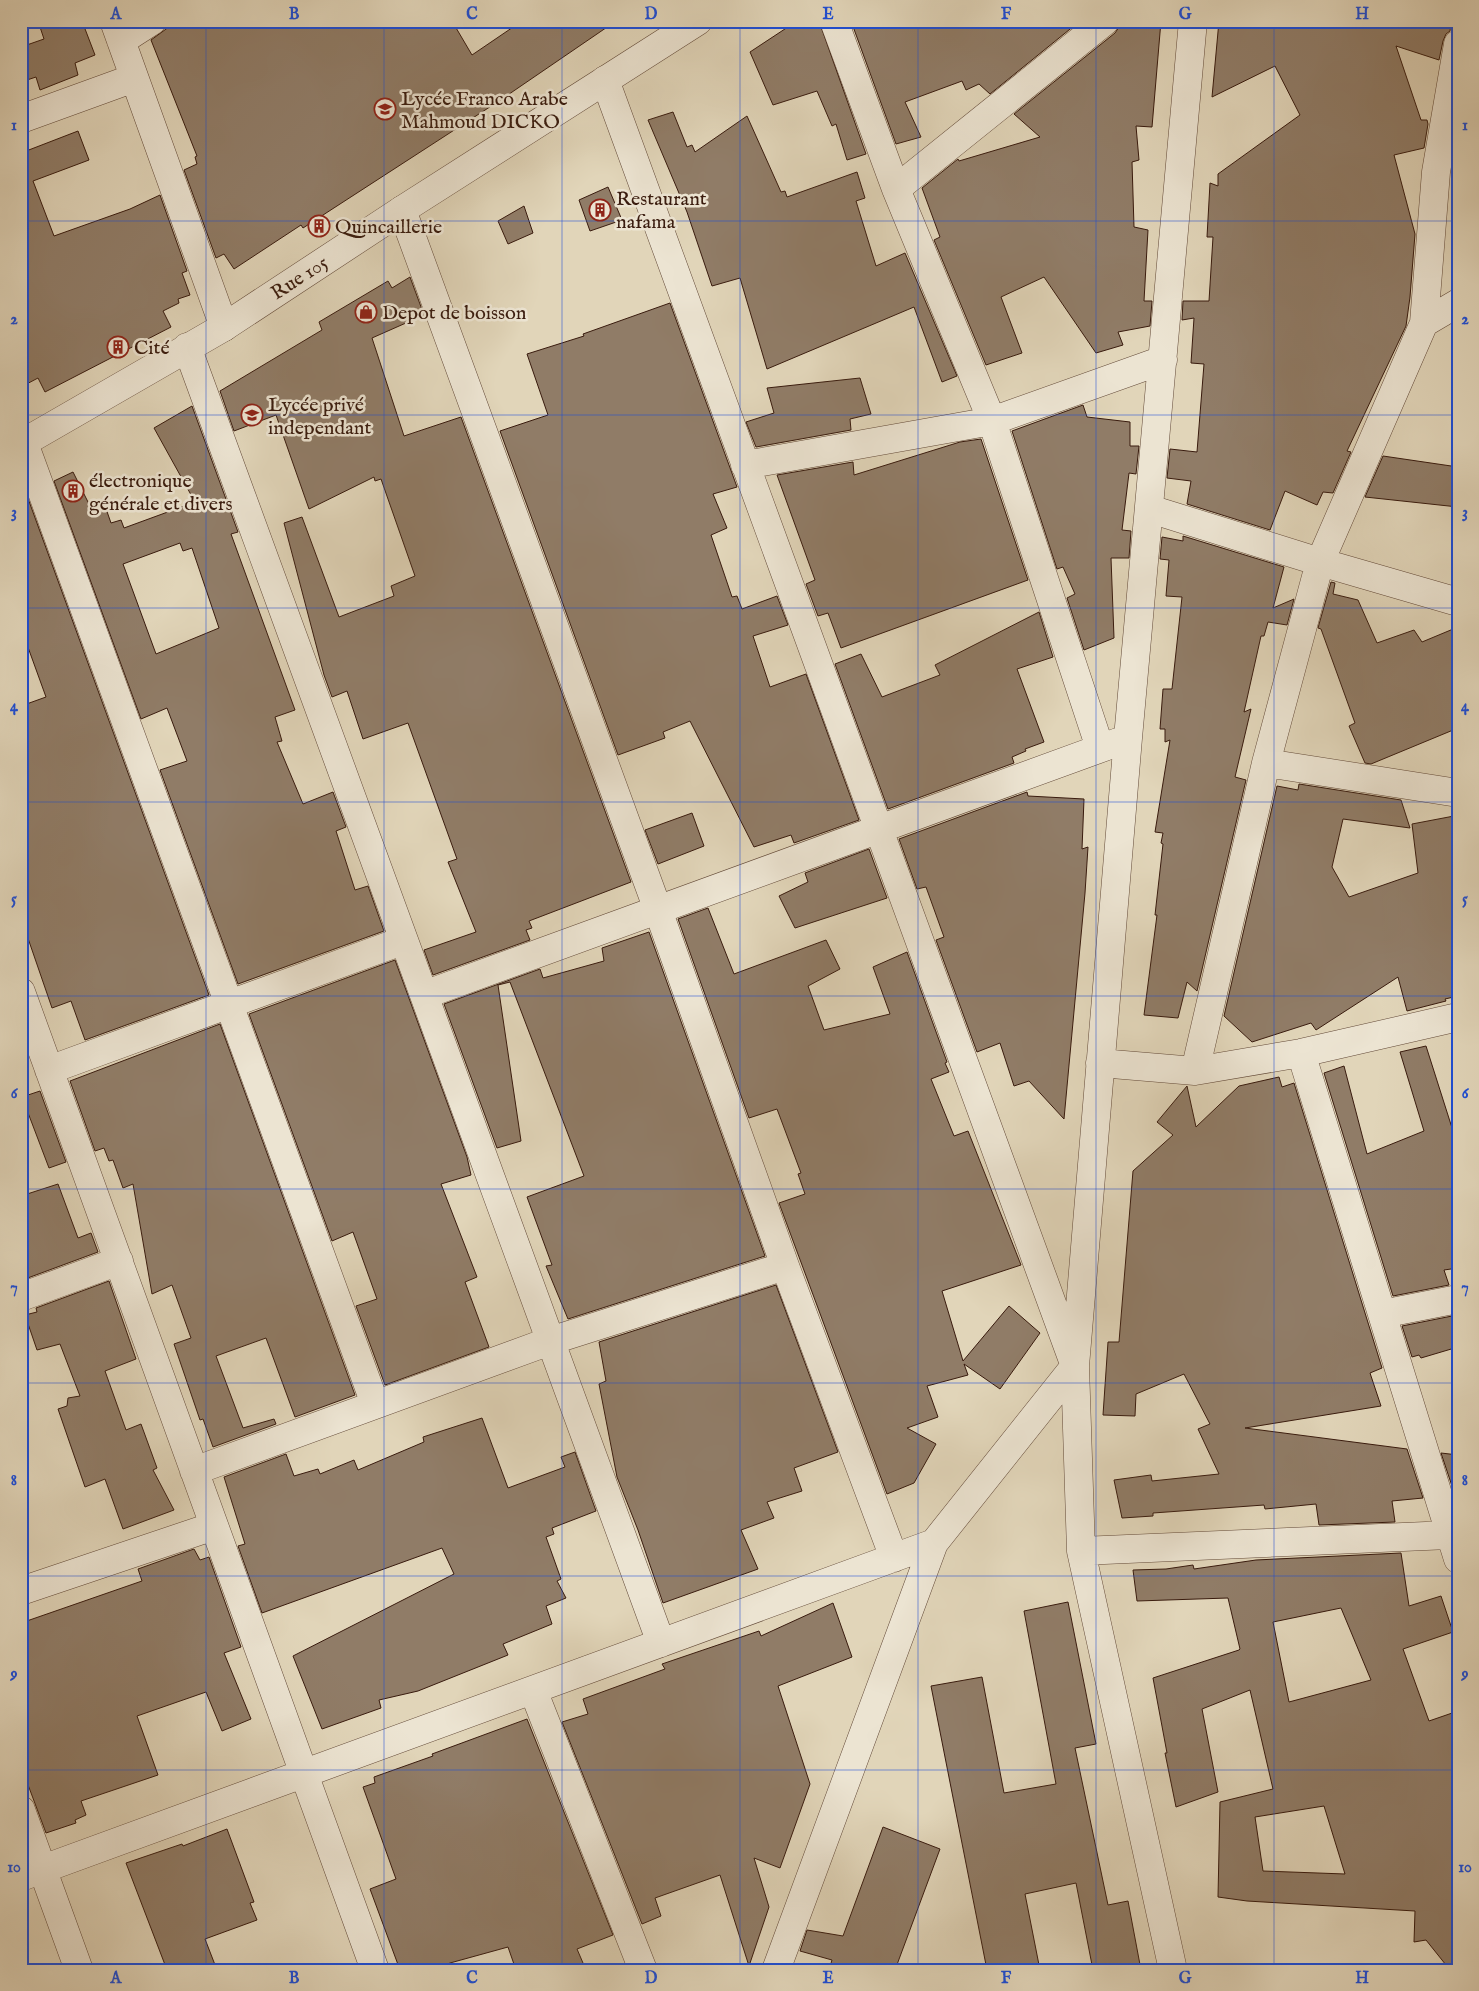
<svg xmlns="http://www.w3.org/2000/svg" width="1479" height="1991" font-family="'IM FELL English',serif">
<style>
.building{fill:#907c67;stroke:#391b0e;fill-rule:evenodd}
.lines{fill:none;stroke-linecap:round;stroke-linejoin:round}
.minor-casing{stroke:#634a39;stroke-width:29}
.tertiary-casing{stroke:#634a39;stroke-width:29}
.minor{stroke:#ece4d2;stroke-width:28}
.tertiary{stroke:#ece4d2;stroke-width:28}
.grid{fill:none;stroke:#1d4ed8;stroke-width:1;stroke-opacity:0.55}
.labels{text-anchor:middle;stroke-width:5;stroke-linejoin:round;paint-order:stroke}
.poi-label{font-size:20px;fill:#391b0e;stroke:#ece4d2;text-anchor:start}
.street-label{font-size:20px;fill:#391b0e;stroke:#ece4d2}
.neatline{fill:none;stroke:#1d4ed8;stroke-width:2}
.grid-label{font-size:16px;text-anchor:middle;font-weight:bold;fill:#1d4ed8}
</style>
<rect width="100%" height="100%" fill="#e1d5b9"/>
<filter id="stains"><feTurbulence type="fractalNoise" baseFrequency=".004" numOctaves="4"/><feColorMatrix values="0 0 0 0 .2 0 0 0 0 .09 0 0 0 0 .02 0 0 0 .5 -.17"/></filter>
<radialGradient id="worn" r=".72"><stop offset=".6" stop-color="#630" stop-opacity="0"/><stop offset="1" stop-color="#630" stop-opacity=".3"/></radialGradient>
<path class="building" d="M 38,21 L 82,21 L 95,55 L 75,63 L 78,75 L 40,90 L 36,77 L 21,82 L 21,47 L 44,39 Z
M 177,21 L 452,21 L 472,55 L 522,21 L 616,21 L 499,101 L 303,228 L 301,225 L 234,269 L 224,254 L 216,258 L 184,170 L 197,164 L 195,157 L 197,156 L 151,40 Z
M 797,21 L 819,21 L 866,154 L 847,160 L 836,124 L 832,126 L 817,91 L 773,105 L 750,52 Z
M 851,21 L 1080,21 L 990,94 L 979,84 L 966,90 L 962,81 L 905,102 L 921,137 L 896,144 Z
M 1120,21 L 1161,21 L 1152,127 L 1136,126 L 1139,160 L 1132,162 L 1134,227 L 1148,230 L 1144,301 L 1152,301 L 1150,326 L 1118,332 L 1123,345 L 1096,353 L 1044,277 L 1001,297 L 1022,353 L 986,365 L 934,240 L 940,237 L 922,188 L 958,159 L 959,161 L 1040,137 L 1014,114 L 1115,33 L 1119,27 Z
M 1219,21 L 1451,21 L 1450,31 L 1446,34 L 1443,41 L 1439,60 L 1396,46 L 1421,120 L 1427,120 L 1428,124 L 1424,148 L 1394,155 L 1415,234 L 1410,297 L 1406,326 L 1347,451 L 1351,452 L 1333,493 L 1323,492 L 1317,505 L 1285,491 L 1270,530 L 1187,504 L 1191,481 L 1167,478 L 1170,449 L 1197,452 L 1204,364 L 1191,363 L 1194,318 L 1182,320 L 1183,301 L 1209,301 L 1213,237 L 1207,237 L 1210,183 L 1218,186 L 1218,174 L 1300,115 L 1275,66 L 1212,97 Z
M 673,112 L 687,147 L 692,145 L 695,152 L 747,116 L 781,192 L 785,191 L 787,197 L 857,172 L 865,198 L 856,201 L 876,266 L 905,253 L 957,376 L 942,382 L 914,307 L 767,369 L 740,278 L 712,286 L 687,212 L 648,120 Z
M 78,131 L 89,160 L 33,181 L 54,236 L 130,209 L 160,195 L 187,271 L 182,273 L 190,295 L 178,299 L 179,303 L 163,311 L 171,327 L 45,392 L 38,378 L 21,387 L 21,153 Z
M 608,187 L 622,220 L 590,231 L 579,200 Z
M 524,206 L 533,233 L 508,244 L 498,221 Z
M 410,277 L 424,315 L 372,338 L 404,436 L 461,417 L 631,882 L 529,921 L 532,928 L 526,930 L 530,940 L 433,975 L 424,950 L 476,932 L 448,862 L 457,859 L 408,723 L 363,739 L 347,691 L 332,697 L 324,675 L 284,523 L 302,517 L 339,617 L 394,596 L 391,586 L 415,576 L 381,479 L 375,481 L 374,477 L 309,509 L 276,415 L 234,431 L 220,391 L 322,330 L 319,322 L 388,281 L 392,288 Z
M 670,303 L 737,487 L 713,494 L 727,528 L 711,535 L 732,597 L 737,596 L 742,609 L 777,596 L 788,625 L 753,636 L 770,687 L 806,674 L 859,820 L 794,843 L 791,835 L 754,847 L 690,721 L 663,732 L 665,738 L 618,755 L 500,431 L 548,415 L 527,354 L 584,336 L 583,334 Z
M 860,378 L 871,414 L 850,419 L 851,430 L 756,447 L 746,422 L 774,413 L 767,388 Z
M 1083,405 L 1087,417 L 1130,422 L 1130,446 L 1139,446 L 1136,474 L 1129,473 L 1122,530 L 1131,531 L 1129,558 L 1111,558 L 1114,638 L 1084,650 L 1067,598 L 1075,594 L 1063,567 L 1057,569 L 1012,431 Z
M 192,406 L 238,532 L 231,534 L 295,710 L 275,717 L 282,741 L 277,742 L 303,804 L 333,792 L 346,827 L 336,831 L 355,890 L 368,886 L 384,931 L 238,984 L 160,770 L 187,761 L 167,708 L 141,719 L 54,481 L 73,472 L 91,508 L 104,503 L 111,523 L 121,520 L 124,528 L 195,502 L 154,428 ZM 180,543 L 183,551 L 192,548 L 219,628 L 156,654 L 123,564 Z
M 981,439 L 1028,580 L 841,648 L 828,613 L 818,616 L 806,584 L 815,580 L 777,475 L 853,462 L 854,475 L 960,442 Z
M 1383,456 L 1458,467 L 1458,507 L 1365,497 Z
M 26,493 L 209,995 L 85,1040 L 71,1001 L 52,1008 L 21,918 L 21,706 L 46,697 L 21,628 L 21,495 Z
M 1183,536 L 1284,567 L 1273,608 L 1294,599 L 1287,625 L 1268,622 L 1264,636 L 1261,636 L 1244,712 L 1251,709 L 1235,777 L 1246,780 L 1197,991 L 1187,982 L 1178,1018 L 1144,1015 L 1157,915 L 1155,915 L 1163,844 L 1161,843 L 1163,833 L 1155,832 L 1170,740 L 1165,742 L 1165,729 L 1160,729 L 1163,689 L 1172,689 L 1182,597 L 1166,596 L 1169,560 L 1160,559 L 1162,537 L 1183,541 Z
M 1331,582 L 1335,583 L 1333,594 L 1358,600 L 1377,643 L 1414,630 L 1422,642 L 1458,627 L 1458,728 L 1371,764 L 1365,763 L 1349,726 L 1355,723 L 1321,629 L 1318,628 Z
M 1039,612 L 1053,657 L 1017,669 L 1044,742 L 1025,749 L 1026,751 L 1012,757 L 1014,763 L 888,809 L 835,664 L 861,654 L 882,697 L 940,675 L 935,665 Z
M 1299,784 L 1401,800 L 1410,828 L 1343,819 L 1332,867 L 1349,897 L 1418,873 L 1412,824 L 1454,816 L 1458,836 L 1458,996 L 1445,999 L 1446,1001 L 1407,1011 L 1398,977 L 1316,1030 L 1311,1023 L 1252,1042 L 1224,1016 L 1277,786 L 1298,790 Z
M 1027,792 L 1028,796 L 1084,799 L 1082,849 L 1088,847 L 1085,893 L 1064,1119 L 1029,1081 L 1014,1086 L 1000,1043 L 977,1052 L 936,940 L 944,937 L 926,887 L 917,889 L 899,839 Z
M 692,813 L 704,846 L 658,864 L 645,830 Z
M 869,849 L 887,898 L 795,928 L 779,896 L 808,882 L 805,873 Z
M 708,908 L 734,974 L 826,940 L 840,969 L 808,986 L 824,1030 L 890,1014 L 873,967 L 907,952 L 947,1062 L 945,1063 L 949,1072 L 931,1079 L 954,1136 L 968,1131 L 1021,1265 L 942,1291 L 963,1361 L 1009,1306 L 1040,1333 L 1000,1389 L 964,1364 L 968,1375 L 927,1386 L 938,1417 L 907,1428 L 936,1444 L 914,1483 L 887,1494 L 779,1203 L 805,1194 L 798,1174 L 801,1173 L 777,1109 L 749,1118 L 678,919 Z
M 649,932 L 765,1256 L 568,1319 L 546,1266 L 552,1265 L 527,1197 L 584,1176 L 510,982 L 498,985 L 521,1141 L 497,1148 L 444,1004 L 540,969 L 543,978 L 604,961 L 602,948 Z
M 395,960 L 467,1157 L 471,1175 L 441,1184 L 477,1277 L 465,1282 L 489,1347 L 385,1385 L 356,1306 L 377,1299 L 353,1232 L 332,1241 L 249,1014 Z
M 220,1024 L 355,1395 L 295,1417 L 266,1338 L 216,1356 L 243,1428 L 274,1419 L 276,1424 L 213,1447 L 203,1419 L 200,1420 L 174,1344 L 191,1338 L 172,1285 L 152,1294 L 133,1184 L 123,1188 L 113,1160 L 109,1161 L 104,1148 L 95,1151 L 70,1081 Z
M 1426,1046 L 1453,1131 L 1458,1130 L 1458,1268 L 1444,1270 L 1449,1285 L 1393,1296 L 1324,1073 L 1344,1066 L 1367,1154 L 1424,1131 L 1400,1052 Z
M 1279,1077 L 1282,1087 L 1294,1083 L 1382,1368 L 1370,1373 L 1381,1406 L 1245,1428 L 1407,1449 L 1423,1498 L 1392,1501 L 1395,1522 L 1319,1525 L 1316,1504 L 1265,1509 L 1264,1505 L 1153,1513 L 1153,1516 L 1122,1518 L 1114,1480 L 1151,1475 L 1152,1481 L 1219,1474 L 1198,1429 L 1210,1424 L 1184,1374 L 1136,1394 L 1135,1416 L 1103,1415 L 1108,1342 L 1119,1342 L 1133,1171 L 1173,1135 L 1157,1122 L 1187,1086 L 1196,1127 L 1239,1086 Z
M 40,1091 L 66,1162 L 49,1168 L 22,1097 Z
M 58,1184 L 78,1238 L 91,1233 L 98,1252 L 25,1279 L 21,1269 L 21,1196 Z
M 109,1281 L 136,1359 L 105,1371 L 126,1430 L 141,1424 L 157,1468 L 153,1470 L 174,1510 L 123,1529 L 105,1479 L 85,1487 L 58,1409 L 67,1406 L 68,1398 L 80,1396 L 60,1344 L 37,1350 L 25,1315 L 37,1312 L 36,1308 Z
M 776,1285 L 838,1452 L 794,1468 L 802,1491 L 767,1502 L 774,1518 L 741,1530 L 758,1569 L 663,1603 L 638,1530 L 617,1477 L 599,1384 L 606,1381 L 599,1342 Z
M 1457,1315 L 1458,1347 L 1421,1358 L 1419,1355 L 1412,1357 L 1402,1326 Z
M 482,1418 L 508,1488 L 565,1467 L 561,1457 L 575,1452 L 596,1511 L 552,1528 L 554,1534 L 546,1537 L 561,1579 L 557,1581 L 566,1598 L 546,1606 L 552,1624 L 503,1644 L 508,1655 L 418,1691 L 379,1700 L 381,1708 L 322,1729 L 293,1656 L 454,1574 L 442,1548 L 262,1613 L 238,1546 L 245,1544 L 224,1477 L 286,1454 L 294,1476 L 318,1469 L 320,1474 L 354,1460 L 358,1470 L 424,1442 L 423,1437 Z
M 1441,1453 L 1458,1455 L 1458,1495 L 1455,1495 Z
M 194,1549 L 200,1560 L 209,1557 L 241,1647 L 224,1653 L 251,1719 L 222,1731 L 206,1692 L 137,1716 L 158,1775 L 81,1801 L 86,1815 L 75,1820 L 76,1823 L 46,1833 L 21,1766 L 21,1623 L 142,1581 L 138,1569 Z
M 1401,1553 L 1409,1606 L 1441,1596 L 1453,1632 L 1403,1649 L 1429,1721 L 1458,1711 L 1458,1970 L 1450,1970 L 1426,1940 L 1414,1942 L 1415,1911 L 1247,1901 L 1218,1897 L 1220,1802 L 1273,1789 L 1250,1690 L 1202,1709 L 1218,1792 L 1176,1807 L 1165,1753 L 1167,1753 L 1153,1678 L 1239,1650 L 1240,1649 L 1228,1598 L 1137,1601 L 1133,1570 L 1166,1569 L 1193,1565 L 1194,1569 L 1256,1560 ZM 1341,1608 L 1371,1680 L 1289,1702 L 1273,1622 ZM 1324,1806 L 1345,1874 L 1263,1871 L 1255,1817 Z
M 1068,1602 L 1096,1744 L 1075,1748 L 1108,1905 L 1128,1901 L 1141,1970 L 1093,1970 L 1076,1883 L 1025,1894 L 1040,1970 L 987,1970 L 931,1686 L 982,1677 L 1004,1793 L 1056,1784 L 1024,1611 Z
M 833,1603 L 852,1657 L 778,1686 L 810,1784 L 780,1868 L 754,1858 L 769,1907 L 749,1966 L 720,1875 L 655,1898 L 661,1916 L 642,1924 L 562,1722 L 588,1714 L 583,1699 L 665,1669 L 662,1664 L 759,1631 L 761,1636 Z
M 527,1719 L 613,1935 L 577,1949 L 586,1970 L 516,1970 L 508,1947 L 450,1963 L 433,1970 L 400,1970 L 370,1889 L 396,1879 L 363,1787 L 375,1783 L 374,1777 L 433,1756 L 432,1754 Z
M 883,1827 L 940,1849 L 895,1970 L 829,1970 L 832,1960 L 800,1951 L 807,1930 L 843,1936 Z
M 227,1829 L 254,1902 L 250,1903 L 257,1920 L 205,1939 L 217,1970 L 167,1970 L 126,1863 L 182,1844 L 183,1846 Z"/>
<g class="lines">
<g class="minor-casing">
<path id="minor" d="M 114,21 L 224,327
M 834,21 L 896,189 L 992,421 L 1100,748
M 121,41 L 152,21
M 605,80 L 1072,1358
M 21,119 L 134,78
M 896,189 L 1105,21
M 402,210 L 658,910 L 785,1266 L 894,1558
M 1424,323 L 1458,303
M 187,347 L 661,1643
M 24,443 L 375,1404
M 745,465 L 992,421 L 1163,360
M 1150,509 L 1320,562 L 1458,602
M 1266,763 L 1458,793
M 21,992 L 375,1970
M 424,995 L 1118,742
M 1301,1053 L 1458,1559
M 1100,1063 L 1195,1071 L 1301,1053 L 1458,1017
M 49,1070 L 402,941
M 1195,1071 L 1266,763 L 1320,562 L 1424,323 L 1436,172 L 1458,44
M 21,1297 L 119,1261
M 1382,1314 L 1458,1299
M 194,1471 L 550,1341 L 785,1266
M 1081,1551 L 1449,1535 L 1458,1537
M 21,1591 L 214,1526
M 533,1690 L 643,1970
M 21,1810 L 79,1970
M 21,1877 L 934,1543
M 776,1970 L 934,1543 L 1075,1366
M 1173,1970 L 1081,1551 L 1075,1366 L 1128,738 L 1193,21"/>
</g>
<g class="tertiary-casing">
<path id="tertiary" d="M 21,444 L 224,327 L 402,210 L 698,21"/>
</g>
<use href="#minor" class="minor"/>
<use href="#tertiary" class="tertiary"/>
</g>
<path class="grid" d="M 206,21 L 206,1970M 384,21 L 384,1970M 562,21 L 562,1970M 740,21 L 740,1970M 918,21 L 918,1970M 1096,21 L 1096,1970M 1274,21 L 1274,1970M 21,221 L 1458,221M 21,415 L 1458,415M 21,608 L 1458,608M 21,802 L 1458,802M 21,996 L 1458,996M 21,1189 L 1458,1189M 21,1383 L 1458,1383M 21,1576 L 1458,1576M 21,1770 L 1458,1770"/>
<defs>
<g id="school-ring" transform="scale(1.125)"><circle r="9.5" fill="#ece4d2" stroke="#8f2418" stroke-width="1.5"/><path d="M0-5L7-2L0 1L-7-2ZM-4 1L0 2.5L4 1V4Q0 6-4 4Z" fill="#8f2418"/></g>
<g id="building-ring" transform="scale(1.125)"><circle r="9.5" fill="#ece4d2" stroke="#8f2418" stroke-width="1.5"/><path d="M-4-6H4V6H1V3H-1V6H-4ZM-2.5-4.3h1.7v1.8h-1.7ZM.8-4.3h1.7v1.8H.8ZM-2.5-1h1.7V.8h-1.7ZM.8-1h1.7V.8H.8Z" fill="#8f2418"/></g>
<g id="shop-ring" transform="scale(1.125)"><circle r="9.5" fill="#ece4d2" stroke="#8f2418" stroke-width="1.5"/><path d="M-5-2.5h2.3a2.7 3.5 0 0 1 5.4 0H5L5.5 6h-11ZM-1.5-2.5h3a1.5 2.3 0 0 0-3 0Z" fill="#8f2418"/></g>
</defs>
<g fill-rule="evenodd">
<use href="#school-ring" x="385" y="109"/>
<use href="#building-ring" x="600" y="210"/>
<use href="#building-ring" x="319" y="226"/>
<use href="#shop-ring" x="366" y="312"/>
<use href="#building-ring" x="118" y="347"/>
<use href="#school-ring" x="252" y="415"/>
<use href="#building-ring" x="73" y="491"/>
</g>
<g class="labels">
<g class="poi-label">
<text x="401" y="105">Lycée Franco Arabe<tspan x="401" dy="23">Mahmoud DICKO</tspan></text>
<text x="616" y="205">Restaurant<tspan x="616" dy="23">nafama</tspan></text>
<text x="335" y="233">Quincaillerie</text>
<text x="382" y="319">Depot de boisson</text>
<text x="134" y="354">Cité</text>
<text x="268" y="411">Lycée privé<tspan x="268" dy="23">independant</tspan></text>
<text x="89" y="487">électronique<tspan x="89" dy="23">générale et divers</tspan></text>
</g>
<g class="street-label">
<text transform="translate(299 277) rotate(-33)" y="7">Rue 105</text>
</g>
</g>
<rect width="1479" height="1991" fill="none" stroke="#e1d5b9" stroke-width="55"/>
<rect x="28" y="28" width="1424" height="1936" class="neatline"/>
<g class="grid-label">
<text x="116" y="19">A</text>
<text x="294" y="19">B</text>
<text x="472" y="19">C</text>
<text x="651" y="19">D</text>
<text x="828" y="19">E</text>
<text x="1006" y="19">F</text>
<text x="1185" y="19">G</text>
<text x="1362" y="19">H</text>
<text x="14" y="130">1</text>
<text x="1465" y="130">1</text>
<text x="14" y="324">2</text>
<text x="1465" y="324">2</text>
<text x="14" y="517">3</text>
<text x="1465" y="517">3</text>
<text x="14" y="711">4</text>
<text x="1465" y="711">4</text>
<text x="14" y="904">5</text>
<text x="1465" y="904">5</text>
<text x="14" y="1098">6</text>
<text x="1465" y="1098">6</text>
<text x="14" y="1292">7</text>
<text x="1465" y="1292">7</text>
<text x="14" y="1485">8</text>
<text x="1465" y="1485">8</text>
<text x="14" y="1679">9</text>
<text x="1465" y="1679">9</text>
<text x="14" y="1872">10</text>
<text x="1465" y="1872">10</text>
<text x="116" y="1983">A</text>
<text x="294" y="1983">B</text>
<text x="472" y="1983">C</text>
<text x="651" y="1983">D</text>
<text x="828" y="1983">E</text>
<text x="1006" y="1983">F</text>
<text x="1185" y="1983">G</text>
<text x="1362" y="1983">H</text>
</g>
<rect width="100%" height="100%" filter="url(#stains)"/>
<rect width="100%" height="100%" fill="url(#worn)"/>
</svg>
